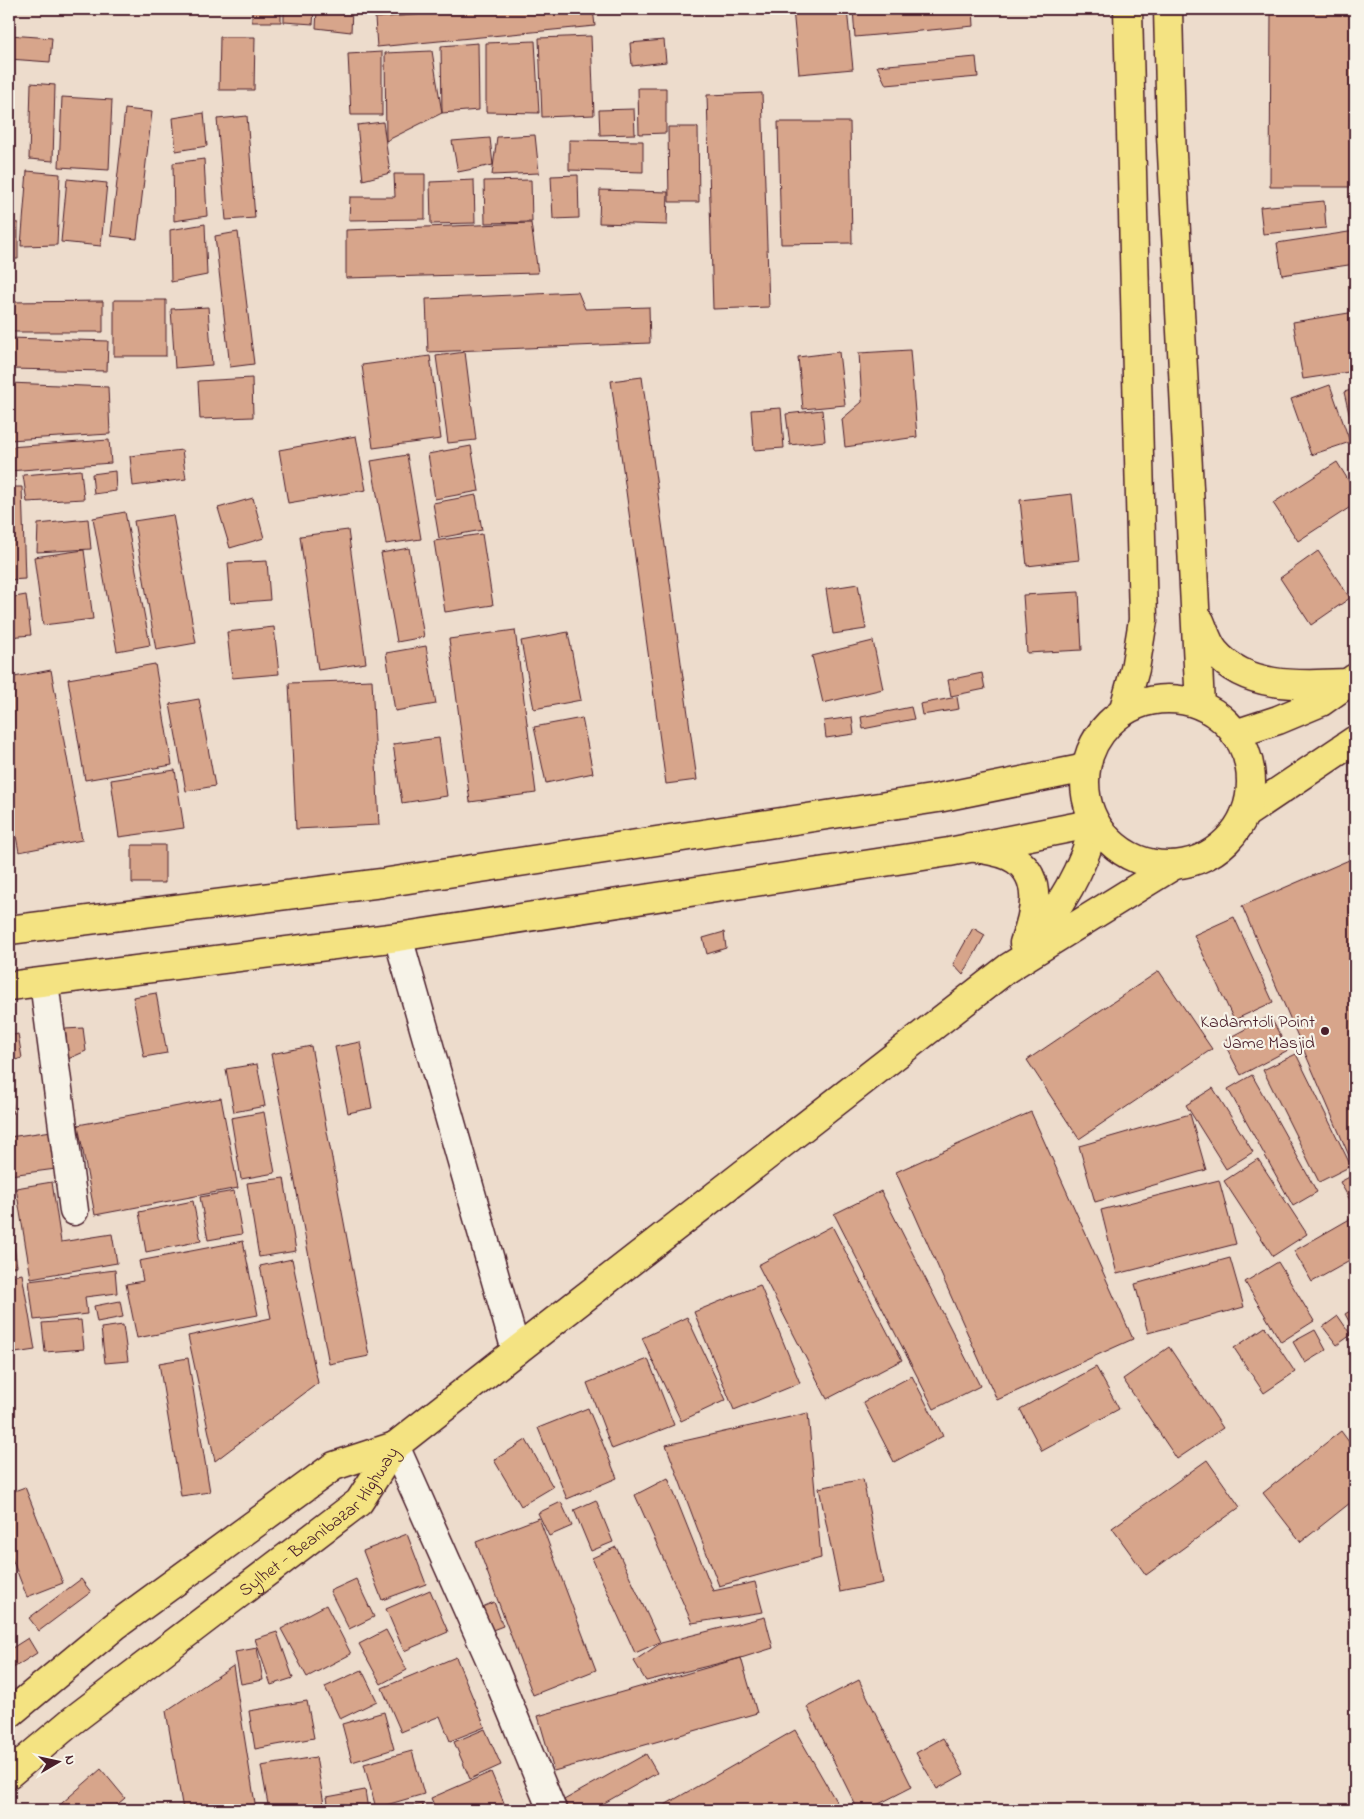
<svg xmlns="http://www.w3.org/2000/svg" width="1364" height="1819" font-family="'Indie Flower',sans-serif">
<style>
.building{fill:#d7a58b;stroke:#4a1f2b}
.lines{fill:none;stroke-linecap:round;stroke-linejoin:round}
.minor-casing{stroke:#4a1f2b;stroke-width:31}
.major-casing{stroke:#4a1f2b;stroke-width:31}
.highway-casing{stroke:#4a1f2b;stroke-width:31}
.minor{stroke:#f7f3e8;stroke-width:28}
.major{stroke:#f4e382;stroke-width:28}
.highway{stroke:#f4e382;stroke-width:28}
.poi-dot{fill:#4a1f2b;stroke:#f7f3e8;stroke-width:2}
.labels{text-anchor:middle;stroke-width:4.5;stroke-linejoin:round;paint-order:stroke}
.poi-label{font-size:18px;fill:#4a1f2b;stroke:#f7f3e8;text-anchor:end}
.street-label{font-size:18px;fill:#4a1f2b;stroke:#f7f3e8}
</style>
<rect width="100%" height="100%" fill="#eddccc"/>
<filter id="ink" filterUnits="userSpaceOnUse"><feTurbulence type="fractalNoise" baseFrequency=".02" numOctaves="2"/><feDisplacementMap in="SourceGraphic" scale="10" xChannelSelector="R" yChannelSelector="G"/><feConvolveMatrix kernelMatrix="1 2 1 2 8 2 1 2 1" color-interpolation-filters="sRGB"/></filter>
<g filter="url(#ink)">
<path class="building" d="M 252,9 L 281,9 L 281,22 L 252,22 Z
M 284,9 L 314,9 L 313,24 L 284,22 Z
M 317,9 L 352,9 L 351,32 L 316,28 Z
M 375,9 L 411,9 L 376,11 Z
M 489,9 L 593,9 L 595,26 L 377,47 L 375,18 Z
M 793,9 L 847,9 L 853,69 L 799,74 Z
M 853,9 L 973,9 L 974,26 L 855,37 Z
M 1271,9 L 1355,9 L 1355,187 L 1270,187 Z
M 9,35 L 52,38 L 50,62 L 9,59 Z
M 591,36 L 594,115 L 542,117 L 539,38 Z
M 220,37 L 255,37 L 254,90 L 219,90 Z
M 664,40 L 666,62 L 632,66 L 630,43 Z
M 535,41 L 539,113 L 486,112 L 486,43 Z
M 478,43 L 479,110 L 442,113 L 441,46 Z
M 432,51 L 442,113 L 386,141 L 385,53 Z
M 382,52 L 382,115 L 351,115 L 348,54 Z
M 976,57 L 978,77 L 886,85 L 877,66 Z
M 31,83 L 55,85 L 53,161 L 29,159 Z
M 638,88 L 666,88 L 666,133 L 639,134 Z
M 762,93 L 769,307 L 713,309 L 707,95 Z
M 62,97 L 112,100 L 109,170 L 59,167 Z
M 125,109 L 152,112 L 137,239 L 111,236 Z
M 634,109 L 635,134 L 600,135 L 599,110 Z
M 204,113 L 207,146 L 176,151 L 173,118 Z
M 247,116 L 255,218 L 226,220 L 217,119 Z
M 383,122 L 390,173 L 363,180 L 357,125 Z
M 778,122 L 850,122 L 852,243 L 781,244 Z
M 668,127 L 698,127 L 699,202 L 669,202 Z
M 535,135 L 539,173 L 492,175 L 497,137 Z
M 490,138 L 493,165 L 458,172 L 452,141 Z
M 569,140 L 643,141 L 643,172 L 569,170 Z
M 204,159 L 207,216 L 174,221 L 173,163 Z
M 27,171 L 60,174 L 57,245 L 21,246 Z
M 394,174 L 425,174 L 425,219 L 349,220 L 350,197 L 395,197 Z
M 578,175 L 579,218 L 553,219 L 551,176 Z
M 67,179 L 107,183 L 101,246 L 61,242 Z
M 474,180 L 475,223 L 431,224 L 430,182 Z
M 531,180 L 532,222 L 485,223 L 484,181 Z
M 600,190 L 668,192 L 667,225 L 599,223 Z
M 1324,201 L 1326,228 L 1263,234 L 1260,207 Z
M 9,222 L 18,223 L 18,259 L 9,259 Z
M 531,223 L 538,273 L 346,278 L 346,230 Z
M 205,224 L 207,275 L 171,282 L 170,230 Z
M 1355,231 L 1355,264 L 1282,275 L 1277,243 Z
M 238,232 L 254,364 L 230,367 L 215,236 Z
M 578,292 L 585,309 L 649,307 L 650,343 L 428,352 L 426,299 Z
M 114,300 L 166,300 L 166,356 L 114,356 Z
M 103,301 L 103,332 L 10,332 L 9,302 Z
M 208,307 L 212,365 L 175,368 L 171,309 Z
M 1355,312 L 1355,371 L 1303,379 L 1293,322 Z
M 10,338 L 108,341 L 107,371 L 9,369 Z
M 910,350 L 917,437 L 845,447 L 842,419 L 862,402 L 859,353 Z
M 465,352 L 476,440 L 448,443 L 436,356 Z
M 839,352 L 845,405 L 803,409 L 798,357 Z
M 430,356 L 441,439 L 373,448 L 362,365 Z
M 642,377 L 697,780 L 666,784 L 611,381 Z
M 252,378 L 253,417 L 200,419 L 198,381 Z
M 9,383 L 108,387 L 110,434 L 9,440 Z
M 1330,385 L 1350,442 L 1311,455 L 1291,399 Z
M 1355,389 L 1355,421 L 1351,422 L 1344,392 Z
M 781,408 L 784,448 L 754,450 L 751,410 Z
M 822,410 L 825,441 L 790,445 L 786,414 Z
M 356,436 L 366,490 L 288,503 L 279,450 Z
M 109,440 L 111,463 L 9,471 L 9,447 Z
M 471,446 L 479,491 L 435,499 L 428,454 Z
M 182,450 L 186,479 L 133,486 L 130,456 Z
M 407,455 L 421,539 L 386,544 L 371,461 Z
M 1337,462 L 1355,491 L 1355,504 L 1298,541 L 1273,503 Z
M 81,470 L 84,499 L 27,502 L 23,475 Z
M 115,471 L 116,491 L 94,494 L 92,474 Z
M 9,487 L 22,487 L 25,579 L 9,580 Z
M 1072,494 L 1079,560 L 1027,566 L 1020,500 Z
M 476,495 L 482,530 L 439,538 L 433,503 Z
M 253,498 L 264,538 L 230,548 L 218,508 Z
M 125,512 L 150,645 L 117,651 L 93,518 Z
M 173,515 L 196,643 L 156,650 L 134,521 Z
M 88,519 L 91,549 L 37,552 L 38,524 Z
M 348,530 L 366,663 L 318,670 L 300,536 Z
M 482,534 L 493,605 L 445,612 L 434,541 Z
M 409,548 L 424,637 L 397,642 L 381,553 Z
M 84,550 L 93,619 L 43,625 L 34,557 Z
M 1318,551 L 1350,598 L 1311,625 L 1280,578 Z
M 267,561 L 270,600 L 231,603 L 228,563 Z
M 858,584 L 866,629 L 833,634 L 826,589 Z
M 1079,592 L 1082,650 L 1027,653 L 1023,595 Z
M 26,595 L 31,635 L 9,637 L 9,598 Z
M 274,627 L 279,674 L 232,678 L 227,632 Z
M 515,630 L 536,793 L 470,802 L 449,639 Z
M 568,632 L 581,700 L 534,709 L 521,641 Z
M 873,641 L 883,689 L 823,703 L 812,656 Z
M 426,646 L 436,704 L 395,711 L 386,653 Z
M 155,664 L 172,765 L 85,780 L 68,679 Z
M 51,670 L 82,840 L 19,852 L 9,799 L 9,678 Z
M 982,673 L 985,689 L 951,696 L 948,680 Z
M 372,680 L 379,825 L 296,829 L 289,683 Z
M 957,697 L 959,709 L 922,715 L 920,704 Z
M 199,699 L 215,786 L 186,791 L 170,704 Z
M 911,707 L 914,719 L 863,729 L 861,717 Z
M 852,717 L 854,734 L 826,738 L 824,721 Z
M 582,718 L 593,773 L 546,783 L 534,727 Z
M 439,738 L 447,796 L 402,803 L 393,744 Z
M 175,770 L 184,828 L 119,837 L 111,780 Z
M 132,845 L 165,845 L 165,883 L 132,883 Z
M 1349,860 L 1355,875 L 1355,1156 L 1350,1158 L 1242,906 Z
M 1234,917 L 1273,1002 L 1234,1020 L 1194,935 Z
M 973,928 L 985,935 L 963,975 L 953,964 Z
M 724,932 L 726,948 L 707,954 L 703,938 Z
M 1159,971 L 1212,1049 L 1079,1139 L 1027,1060 Z
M 156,993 L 167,1053 L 144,1057 L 133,997 Z
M 1270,1016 L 1288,1050 L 1241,1075 L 1223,1041 Z
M 83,1028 L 86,1051 L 68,1059 L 65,1029 Z
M 18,1034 L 22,1058 L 9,1062 L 9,1036 Z
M 360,1042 L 372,1108 L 348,1113 L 335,1047 Z
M 311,1046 L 369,1356 L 329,1364 L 271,1054 Z
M 1296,1054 L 1351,1166 L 1319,1182 L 1263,1070 Z
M 257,1064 L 265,1106 L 234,1112 L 226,1069 Z
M 1252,1075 L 1317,1192 L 1293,1206 L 1228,1089 Z
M 9,1085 L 13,1113 L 9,1113 Z
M 1213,1088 L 1253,1152 L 1226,1169 L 1186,1105 Z
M 221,1098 L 238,1188 L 95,1215 L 78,1125 Z
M 264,1112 L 275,1173 L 241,1179 L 231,1118 Z
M 1031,1112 L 1133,1339 L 997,1400 L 896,1172 Z
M 1190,1114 L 1206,1170 L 1095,1202 L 1079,1146 Z
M 52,1131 L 56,1169 L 10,1175 L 9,1137 Z
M 1258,1159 L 1307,1234 L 1273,1256 L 1224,1181 Z
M 1355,1174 L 1355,1209 L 1340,1182 Z
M 284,1178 L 296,1251 L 259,1257 L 247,1183 Z
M 1219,1180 L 1236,1244 L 1117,1274 L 1101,1210 Z
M 52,1182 L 61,1242 L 112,1234 L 117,1263 L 31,1278 L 16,1188 Z
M 234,1191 L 242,1234 L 208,1240 L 200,1197 Z
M 881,1191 L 980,1386 L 934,1409 L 834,1214 Z
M 193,1201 L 201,1241 L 146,1252 L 139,1212 Z
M 9,1213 L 17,1266 L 9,1268 Z
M 1355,1216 L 1355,1258 L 1312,1282 L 1294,1251 Z
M 832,1226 L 902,1360 L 827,1399 L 758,1265 Z
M 243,1241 L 258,1315 L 137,1338 L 126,1284 L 143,1281 L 139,1261 Z
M 1230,1258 L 1244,1307 L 1148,1333 L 1135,1284 Z
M 292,1259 L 318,1383 L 215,1461 L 188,1336 L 271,1318 L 260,1266 Z
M 1278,1262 L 1314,1321 L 1281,1342 L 1245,1282 Z
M 115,1270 L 117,1293 L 85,1297 L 87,1314 L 34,1320 L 29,1281 Z
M 22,1274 L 35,1350 L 9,1354 L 9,1277 Z
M 760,1285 L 800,1383 L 734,1410 L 694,1312 Z
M 120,1301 L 123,1317 L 97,1322 L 94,1306 Z
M 1355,1308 L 1355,1332 L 1345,1314 Z
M 1338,1316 L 1351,1335 L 1337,1345 L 1323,1327 Z
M 687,1317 L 726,1400 L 681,1421 L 642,1338 Z
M 81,1320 L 84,1349 L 45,1352 L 42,1323 Z
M 123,1325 L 128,1361 L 105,1363 L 101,1328 Z
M 1265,1327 L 1295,1372 L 1264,1393 L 1234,1348 Z
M 1315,1330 L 1326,1350 L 1305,1363 L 1293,1342 Z
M 1169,1347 L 1223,1428 L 1177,1459 L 1123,1379 Z
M 188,1358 L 210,1492 L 181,1496 L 159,1363 Z
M 648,1359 L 674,1425 L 612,1449 L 587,1383 Z
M 1096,1367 L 1119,1409 L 1042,1451 L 1020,1409 Z
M 912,1376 L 943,1436 L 894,1462 L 863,1402 Z
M 588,1408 L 617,1478 L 567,1499 L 538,1428 Z
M 808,1413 L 821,1558 L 719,1586 L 666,1445 Z
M 1341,1431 L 1355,1450 L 1355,1499 L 1301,1542 L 1263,1493 Z
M 526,1440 L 553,1487 L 521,1506 L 494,1460 Z
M 1207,1460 L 1240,1507 L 1146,1575 L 1112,1528 Z
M 668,1478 L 713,1591 L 755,1582 L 763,1612 L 692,1623 L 635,1495 Z
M 863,1479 L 883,1583 L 840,1592 L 819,1488 Z
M 25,1487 L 63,1583 L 27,1597 L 9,1551 L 9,1493 Z
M 596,1500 L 613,1542 L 591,1551 L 574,1510 Z
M 561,1502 L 572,1526 L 549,1536 L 538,1513 Z
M 539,1518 L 596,1670 L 533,1695 L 476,1542 Z
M 407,1534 L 426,1584 L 382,1600 L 363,1551 Z
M 616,1547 L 660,1642 L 635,1653 L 592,1558 Z
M 81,1579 L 91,1592 L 39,1631 L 29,1618 Z
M 356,1579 L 374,1617 L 349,1629 L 330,1591 Z
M 430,1590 L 448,1632 L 404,1651 L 386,1609 Z
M 494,1602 L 503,1626 L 482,1634 L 473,1611 Z
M 326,1605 L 351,1654 L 307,1677 L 281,1629 Z
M 765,1617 L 773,1648 L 741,1658 L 646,1681 L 634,1661 L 661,1643 Z
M 386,1630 L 407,1670 L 381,1684 L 359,1644 Z
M 277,1632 L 293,1678 L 271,1685 L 255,1639 Z
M 28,1638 L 37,1653 L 10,1670 L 9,1650 Z
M 257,1648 L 263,1680 L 241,1684 L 235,1652 Z
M 456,1657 L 485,1727 L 450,1741 L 440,1716 L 401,1732 L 382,1688 Z
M 741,1658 L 757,1713 L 554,1771 L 538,1716 Z
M 233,1666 L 256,1810 L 183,1810 L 166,1711 Z
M 362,1670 L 377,1701 L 340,1719 L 325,1687 Z
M 859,1680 L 912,1787 L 867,1810 L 858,1810 L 807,1707 Z
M 307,1701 L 314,1738 L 255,1749 L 249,1711 Z
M 384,1712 L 394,1749 L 352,1762 L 342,1724 Z
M 485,1729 L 501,1765 L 470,1779 L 454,1742 Z
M 795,1730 L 841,1810 L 656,1810 Z
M 943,1738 L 964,1774 L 937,1789 L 916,1753 Z
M 412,1751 L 424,1794 L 376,1808 L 364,1764 Z
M 646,1754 L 657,1773 L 592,1810 L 570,1810 L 564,1800 Z
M 316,1757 L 325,1810 L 269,1810 L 261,1766 Z
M 101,1769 L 125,1798 L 111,1810 L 54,1810 Z
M 491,1772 L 507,1810 L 436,1810 L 431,1798 Z
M 365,1790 L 368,1810 L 329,1810 L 327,1797 Z
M 422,1804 L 424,1810 L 399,1810 Z"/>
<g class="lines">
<g class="minor-casing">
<path id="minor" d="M 398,937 L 516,1351
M 44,982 L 74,1211
M 395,1446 L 493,1666 L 552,1810"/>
</g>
<g class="major-casing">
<g id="major">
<path d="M 1235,734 L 1278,720 L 1321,702 L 1355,678"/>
<path d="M 1245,814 L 1355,740"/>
<path d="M 970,847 C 985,850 1003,851 1016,860 C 1044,880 1034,916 1024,943"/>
<path d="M 1026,948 C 1058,912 1083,870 1095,823"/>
<path d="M 9,1714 L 115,1626 L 334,1466 L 395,1446"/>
<path id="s1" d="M 9,1774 L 72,1721 L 359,1502 L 395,1446 L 516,1351 L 1008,968 L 1174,865"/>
</g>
</g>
<g class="highway-casing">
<path id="highway" d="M 1168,9 L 1171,134 L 1200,705
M 1200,621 C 1204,630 1208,644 1215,652 C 1247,690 1304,685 1348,683
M1085 782a83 83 0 1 1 166 0a83 83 0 1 1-166 0Z
M 1123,712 L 1135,669 L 1143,620 L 1128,9
M 9,930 L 382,883 L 938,798 L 1086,768
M 9,986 L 398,937 L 949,852 L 1095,823"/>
</g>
<use href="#minor" class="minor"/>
<use href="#major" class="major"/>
<use href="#highway" class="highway"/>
</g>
</g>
<circle class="poi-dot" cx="1325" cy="1031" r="5"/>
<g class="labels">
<g class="poi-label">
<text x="1315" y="1027">Kadamtoli Point<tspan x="1315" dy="21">Jame Masjid</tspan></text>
</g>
<g class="street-label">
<text dy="6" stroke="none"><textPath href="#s1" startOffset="401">Sylhet - Beanibazar Highway</textPath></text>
</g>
</g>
<rect width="1364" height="1819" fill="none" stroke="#f7f3e8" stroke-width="30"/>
<rect x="15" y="15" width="1334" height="1789" fill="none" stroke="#4a1f2b" stroke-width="2" filter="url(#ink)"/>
<g transform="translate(58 1762) rotate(81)" stroke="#f7f3e8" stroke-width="4" paint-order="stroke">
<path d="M0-4L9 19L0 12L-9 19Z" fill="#4a1f2b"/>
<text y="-8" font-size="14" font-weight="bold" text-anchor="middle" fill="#4a1f2b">N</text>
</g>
</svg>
